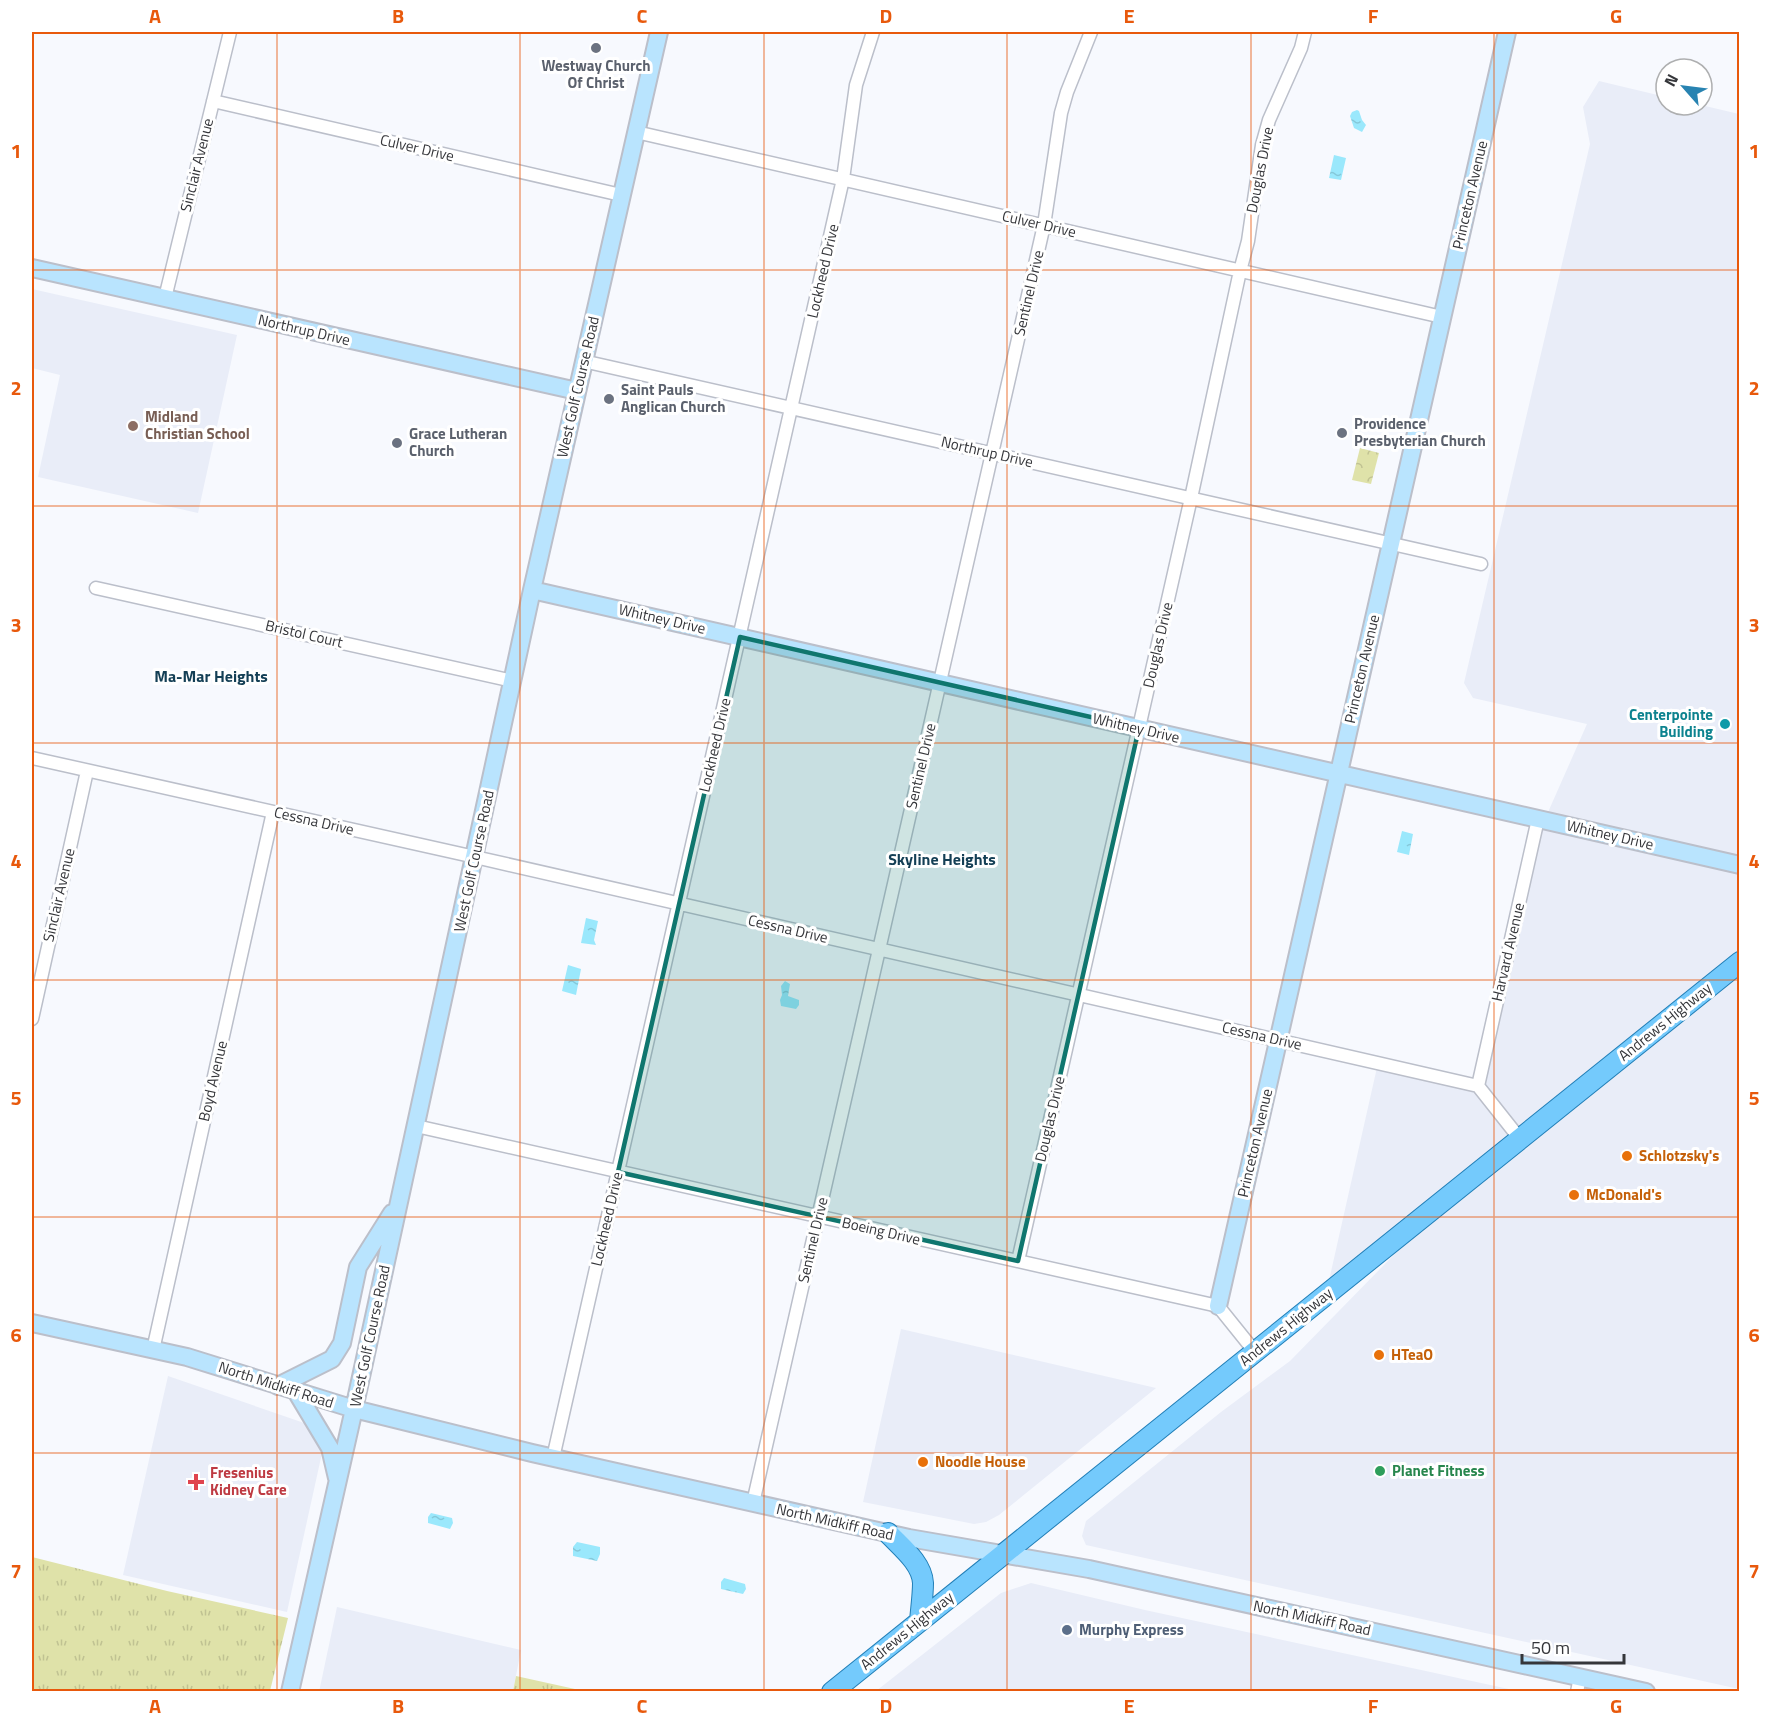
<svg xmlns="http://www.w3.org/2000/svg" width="1771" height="1723" font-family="'Titillium Web',sans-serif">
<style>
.built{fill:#e9edf8}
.grass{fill:url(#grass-tufts)}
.forest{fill:url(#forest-crowns)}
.water{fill:url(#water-ripples)}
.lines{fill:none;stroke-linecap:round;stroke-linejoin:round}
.street-casing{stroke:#bbbfca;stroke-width:15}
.secondary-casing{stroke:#bbbfca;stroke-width:20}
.primary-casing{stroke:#227fb7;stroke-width:22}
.street{stroke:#fff;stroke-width:12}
.secondary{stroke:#b9e4fe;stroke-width:16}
.primary{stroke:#74cafc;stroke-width:20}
.marked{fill:#0f766e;fill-opacity:0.2;stroke:#0f766e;stroke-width:4.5;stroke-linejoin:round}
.grid{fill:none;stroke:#e8590c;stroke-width:1.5;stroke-opacity:0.55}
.worship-dot{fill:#6b7280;stroke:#fff;stroke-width:2}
.education-dot{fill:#8d6e63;stroke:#fff;stroke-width:2}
.culture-dot{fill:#0f9aa8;stroke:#fff;stroke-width:2}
.food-dot{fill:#e8710a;stroke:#fff;stroke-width:2}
.leisure-dot{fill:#2e9e5b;stroke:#fff;stroke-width:2}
.health-dot{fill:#e0444e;stroke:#fff;stroke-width:2}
.service-dot{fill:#5c6f8a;stroke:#fff;stroke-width:2}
.labels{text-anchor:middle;stroke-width:6;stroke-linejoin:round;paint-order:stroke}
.worship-label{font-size:15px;font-weight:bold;fill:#5b616d;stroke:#fff;text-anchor:start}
.street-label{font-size:15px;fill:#35363a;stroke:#fff}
.education-label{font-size:15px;font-weight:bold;fill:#785e54;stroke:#fff;text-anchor:start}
.culture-label{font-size:15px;font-weight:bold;fill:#0d838f;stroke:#fff;text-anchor:end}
.food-label{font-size:15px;font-weight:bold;fill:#c56008;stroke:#fff;text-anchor:start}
.leisure-label{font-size:15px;font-weight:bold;fill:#27864d;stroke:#fff;text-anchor:start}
.health-label{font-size:15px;font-weight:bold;fill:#be3a42;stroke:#fff;text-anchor:start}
.service-label{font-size:15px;font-weight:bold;fill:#4e5e75;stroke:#fff;text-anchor:start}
.neighbourhood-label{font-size:16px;font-weight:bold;fill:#143f55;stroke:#fff}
.neatline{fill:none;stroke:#e8590c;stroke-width:2}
.grid-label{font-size:20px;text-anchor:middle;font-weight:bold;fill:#e8590c}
</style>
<defs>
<pattern id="grass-tufts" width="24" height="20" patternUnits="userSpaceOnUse" patternTransform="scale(1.5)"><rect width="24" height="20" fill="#dfe2a9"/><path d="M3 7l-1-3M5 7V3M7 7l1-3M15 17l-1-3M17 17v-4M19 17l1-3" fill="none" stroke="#c0c292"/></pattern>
<pattern id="forest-crowns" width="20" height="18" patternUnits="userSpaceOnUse" patternTransform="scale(1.5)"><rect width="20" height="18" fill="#dfe2a9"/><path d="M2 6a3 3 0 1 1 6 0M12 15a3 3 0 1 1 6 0" fill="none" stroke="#c0c292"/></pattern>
<pattern id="water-ripples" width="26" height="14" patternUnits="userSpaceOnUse" patternTransform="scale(1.5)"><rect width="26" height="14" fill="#9ae8fc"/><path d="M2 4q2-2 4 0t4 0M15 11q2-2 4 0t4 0" fill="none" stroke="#85c8d9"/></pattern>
</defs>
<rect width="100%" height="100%" fill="#f7f9fe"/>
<path class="built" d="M 1599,81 L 1666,97 L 1666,105 L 1701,105 L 1739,114 L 1739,1689 L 1086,1545 L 1082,1536 L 1086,1521 L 1221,1412 L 1290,1361 L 1471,1176 L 1328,1285 L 1378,1063 L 1477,1085 L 1539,818 L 1545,819 L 1587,724 L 1473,698 L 1464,683 L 1590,144 L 1583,107 Z
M 32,289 L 237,335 L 198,513 L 38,477 L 60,375 L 32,368 Z
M 901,1329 L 1156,1388 L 999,1515 L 986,1522 L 974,1524 L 863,1502 Z
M 168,1376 L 310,1425 L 324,1444 L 287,1612 L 123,1575 Z
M 1031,1583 L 1145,1610 L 1518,1691 L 876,1691 L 1001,1593 Z
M 337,1607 L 521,1650 L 513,1691 L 319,1692 Z"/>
<path class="grass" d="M 32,1557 L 167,1591 L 288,1618 L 270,1691 L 32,1691 Z
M 516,1676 L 584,1691 L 513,1691 Z"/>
<path class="forest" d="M 1360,448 L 1379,453 L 1371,484 L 1352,480 Z"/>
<path class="water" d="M 1357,110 L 1359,111 L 1362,120 L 1366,125 L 1362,132 L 1354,128 L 1350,116 L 1352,112 Z
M 1334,155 L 1346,158 L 1341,180 L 1329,178 Z
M 1402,831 L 1413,834 L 1409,855 L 1397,852 Z
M 586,918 L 598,921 L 594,940 L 596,945 L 581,943 Z
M 568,965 L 581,969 L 576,995 L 562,991 Z
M 785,981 L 790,984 L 788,996 L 799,1000 L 799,1005 L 796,1009 L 781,1006 L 780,1000 L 782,995 L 781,986 Z
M 431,1513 L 452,1518 L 453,1523 L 450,1529 L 428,1523 L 428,1517 Z
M 577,1542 L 600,1547 L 600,1554 L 597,1561 L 573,1556 L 573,1547 Z
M 724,1578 L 745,1584 L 746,1589 L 743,1594 L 721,1589 L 721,1582 Z"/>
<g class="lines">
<g class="street-casing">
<path id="street" d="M 213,101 L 621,195
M 636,132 L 1442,317
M 165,298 L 230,32
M 583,361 L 1481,564
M 96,588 L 513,681
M 32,758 L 475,857 L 1478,1086 L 1520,1139
M 32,1019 L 87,771
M 1478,1086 L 1538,819
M 416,1126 L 1218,1306 L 1255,1352
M 1018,1261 L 1191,498 L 1240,271 L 1248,241 L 1262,145 L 1269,120 L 1301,48 L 1305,32
M 153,1350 L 273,812
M 553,1458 L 843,179 L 856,85 L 873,32
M 753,1503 L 1044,225 L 1061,113 L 1067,92 L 1091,32
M 1577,1692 L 1580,1677"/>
</g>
<g class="secondary-casing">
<path id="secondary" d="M 32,268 L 577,391
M 532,590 L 1740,865
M 1218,1306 L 1507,32
M 32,1323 L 187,1357 L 354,1409 L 532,1453 L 909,1538 L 1089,1569 L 1646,1692
M 278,1386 L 332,1359 L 342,1343 L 358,1267 L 392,1213
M 297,1393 L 330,1448 L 337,1478
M 290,1692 L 354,1409 L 532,590 L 659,32"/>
</g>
<g class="primary-casing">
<path id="primary" d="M 888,1533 C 901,1547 922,1563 923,1583 C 923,1595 921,1609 920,1621
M 832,1692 L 1740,962"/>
</g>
<use href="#street" class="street"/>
<use href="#secondary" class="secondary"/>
<use href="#primary" class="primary"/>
</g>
<path class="marked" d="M 740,637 L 1139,728 L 1018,1261 L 618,1172 Z"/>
<path class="grid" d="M 277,32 L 277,1692M 520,32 L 520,1692M 764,32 L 764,1692M 1007,32 L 1007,1692M 1251,32 L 1251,1692M 1494,32 L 1494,1692M 32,270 L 1740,270M 32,506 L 1740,506M 32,743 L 1740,743M 32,980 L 1740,980M 32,1217 L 1740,1217M 32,1453 L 1740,1453"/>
<g class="worship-dot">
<circle cx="596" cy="48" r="6"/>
<circle cx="609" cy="399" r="6"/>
<circle cx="1342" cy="433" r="6"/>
<circle cx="397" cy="443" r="6"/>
</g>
<circle class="education-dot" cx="133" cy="426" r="6"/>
<circle class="culture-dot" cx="1725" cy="724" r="6"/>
<g class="food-dot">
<circle cx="1627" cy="1156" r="6"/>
<circle cx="1574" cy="1195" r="6"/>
<circle cx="1379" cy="1355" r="6"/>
<circle cx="923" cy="1462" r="6"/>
</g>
<circle class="leisure-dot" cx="1380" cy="1471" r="6"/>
<path class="health-dot" d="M193 1473h6v6h6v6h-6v6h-6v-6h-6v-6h6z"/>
<circle class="service-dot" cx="1067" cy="1630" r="6"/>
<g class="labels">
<g class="worship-label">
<text x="596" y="71" text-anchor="middle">Westway Church<tspan x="596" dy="17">Of Christ</tspan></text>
<text x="621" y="395">Saint Pauls<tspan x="621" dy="17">Anglican Church</tspan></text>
<text x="1354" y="429">Providence<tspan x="1354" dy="17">Presbyterian Church</tspan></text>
<text x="409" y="439">Grace Lutheran<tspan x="409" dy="17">Church</tspan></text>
</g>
<g class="street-label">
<text transform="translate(417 148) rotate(13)" y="5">Culver Drive</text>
<text transform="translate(197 165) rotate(-76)" y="5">Sinclair Avenue</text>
<text transform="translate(1260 170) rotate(-79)" y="5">Douglas Drive</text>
<text transform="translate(1470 195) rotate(-77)" y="5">Princeton Avenue</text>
<text transform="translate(1039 224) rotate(13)" y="5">Culver Drive</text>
<text transform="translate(823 271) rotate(-77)" y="5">Lockheed Drive</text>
<text transform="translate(1029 293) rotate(-77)" y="5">Sentinel Drive</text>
<text transform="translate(304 330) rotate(13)" y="5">Northrup Drive</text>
<text transform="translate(578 387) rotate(-77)" y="5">West Golf Course Road</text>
<text transform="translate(987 452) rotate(13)" y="5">Northrup Drive</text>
<text transform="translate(662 619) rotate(13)" y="5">Whitney Drive</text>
<text transform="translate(304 634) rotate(13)" y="5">Bristol Court</text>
<text transform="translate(1158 645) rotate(-77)" y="5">Douglas Drive</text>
<text transform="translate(1362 669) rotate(-77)" y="5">Princeton Avenue</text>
<text transform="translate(1136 728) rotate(13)" y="5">Whitney Drive</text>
<text transform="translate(715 745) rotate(-77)" y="5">Lockheed Drive</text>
<text transform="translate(921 766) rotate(-77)" y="5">Sentinel Drive</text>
<text transform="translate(314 821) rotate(13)" y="5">Cessna Drive</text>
<text transform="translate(1610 835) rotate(13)" y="5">Whitney Drive</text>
<text transform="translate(474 861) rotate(-78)" y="5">West Golf Course Road</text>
<text transform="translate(59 895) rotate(-77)" y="5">Sinclair Avenue</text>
<text transform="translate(788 929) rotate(13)" y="5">Cessna Drive</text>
<text transform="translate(1508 952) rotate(-77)" y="5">Harvard Avenue</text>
<text transform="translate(1665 1022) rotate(-39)" y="5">Andrews Highway</text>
<text transform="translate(1262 1036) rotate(13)" y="5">Cessna Drive</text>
<text transform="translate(213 1081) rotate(-77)" y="5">Boyd Avenue</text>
<text transform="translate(1050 1119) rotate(-77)" y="5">Douglas Drive</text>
<text transform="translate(1255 1143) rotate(-77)" y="5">Princeton Avenue</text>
<text transform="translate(607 1219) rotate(-77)" y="5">Lockheed Drive</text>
<text transform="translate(881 1231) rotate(13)" y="5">Boeing Drive</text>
<text transform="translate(813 1240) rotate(-77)" y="5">Sentinel Drive</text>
<text transform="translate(1286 1327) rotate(-39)" y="5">Andrews Highway</text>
<text transform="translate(370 1336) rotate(-78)" y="5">West Golf Course Road</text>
<text transform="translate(276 1385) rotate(18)" y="5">North Midkiff Road</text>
<text transform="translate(835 1522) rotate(13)" y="5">North Midkiff Road</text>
<text transform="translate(1312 1618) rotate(12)" y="5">North Midkiff Road</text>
<text transform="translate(907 1631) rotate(-39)" y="5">Andrews Highway</text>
</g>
<g class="education-label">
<text x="145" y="422">Midland<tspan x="145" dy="17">Christian School</tspan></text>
</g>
<g class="culture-label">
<text x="1713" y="720">Centerpointe<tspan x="1713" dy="17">Building</tspan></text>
</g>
<g class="food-label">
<text x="1639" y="1161">Schlotzsky's</text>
<text x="1586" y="1200">McDonald's</text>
<text x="1391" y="1360">HTeaO</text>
<text x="935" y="1467">Noodle House</text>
</g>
<g class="leisure-label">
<text x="1392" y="1476">Planet Fitness</text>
</g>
<g class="health-label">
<text x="210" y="1478">Fresenius<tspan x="210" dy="17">Kidney Care</tspan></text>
</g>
<g class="service-label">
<text x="1079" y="1635">Murphy Express</text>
</g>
<g class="neighbourhood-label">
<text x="211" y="682">Ma-Mar Heights</text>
<text x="942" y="865">Skyline Heights</text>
</g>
</g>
<rect width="1771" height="1723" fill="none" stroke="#ffffff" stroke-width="66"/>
<g transform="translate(1684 87) rotate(298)"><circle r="28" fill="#ffffff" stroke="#aeafb0" stroke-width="1.5"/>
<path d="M0-4.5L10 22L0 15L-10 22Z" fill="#2883b1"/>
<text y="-9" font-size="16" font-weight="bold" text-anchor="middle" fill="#35363a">N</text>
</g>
<path d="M1522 1654v9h102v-9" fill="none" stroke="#35363a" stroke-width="3"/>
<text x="1531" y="1654" font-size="18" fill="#35363a" stroke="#ffffff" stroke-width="4.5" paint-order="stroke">50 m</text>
<rect x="33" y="33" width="1705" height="1657" class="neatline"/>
<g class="grid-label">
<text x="155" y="23">A</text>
<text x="398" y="23">B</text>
<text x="642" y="23">C</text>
<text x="886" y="23">D</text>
<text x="1129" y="23">E</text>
<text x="1373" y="23">F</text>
<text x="1616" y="23">G</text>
<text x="16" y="158">1</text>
<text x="1754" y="158">1</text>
<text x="16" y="395">2</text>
<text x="1754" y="395">2</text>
<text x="16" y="632">3</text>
<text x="1754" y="632">3</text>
<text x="16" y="868">4</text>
<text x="1754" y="868">4</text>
<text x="16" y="1105">5</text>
<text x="1754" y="1105">5</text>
<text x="16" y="1342">6</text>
<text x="1754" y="1342">6</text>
<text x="16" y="1578">7</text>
<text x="1754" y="1578">7</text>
<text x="155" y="1713">A</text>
<text x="398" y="1713">B</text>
<text x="642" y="1713">C</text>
<text x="886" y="1713">D</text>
<text x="1129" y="1713">E</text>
<text x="1373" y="1713">F</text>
<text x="1616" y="1713">G</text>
</g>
</svg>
